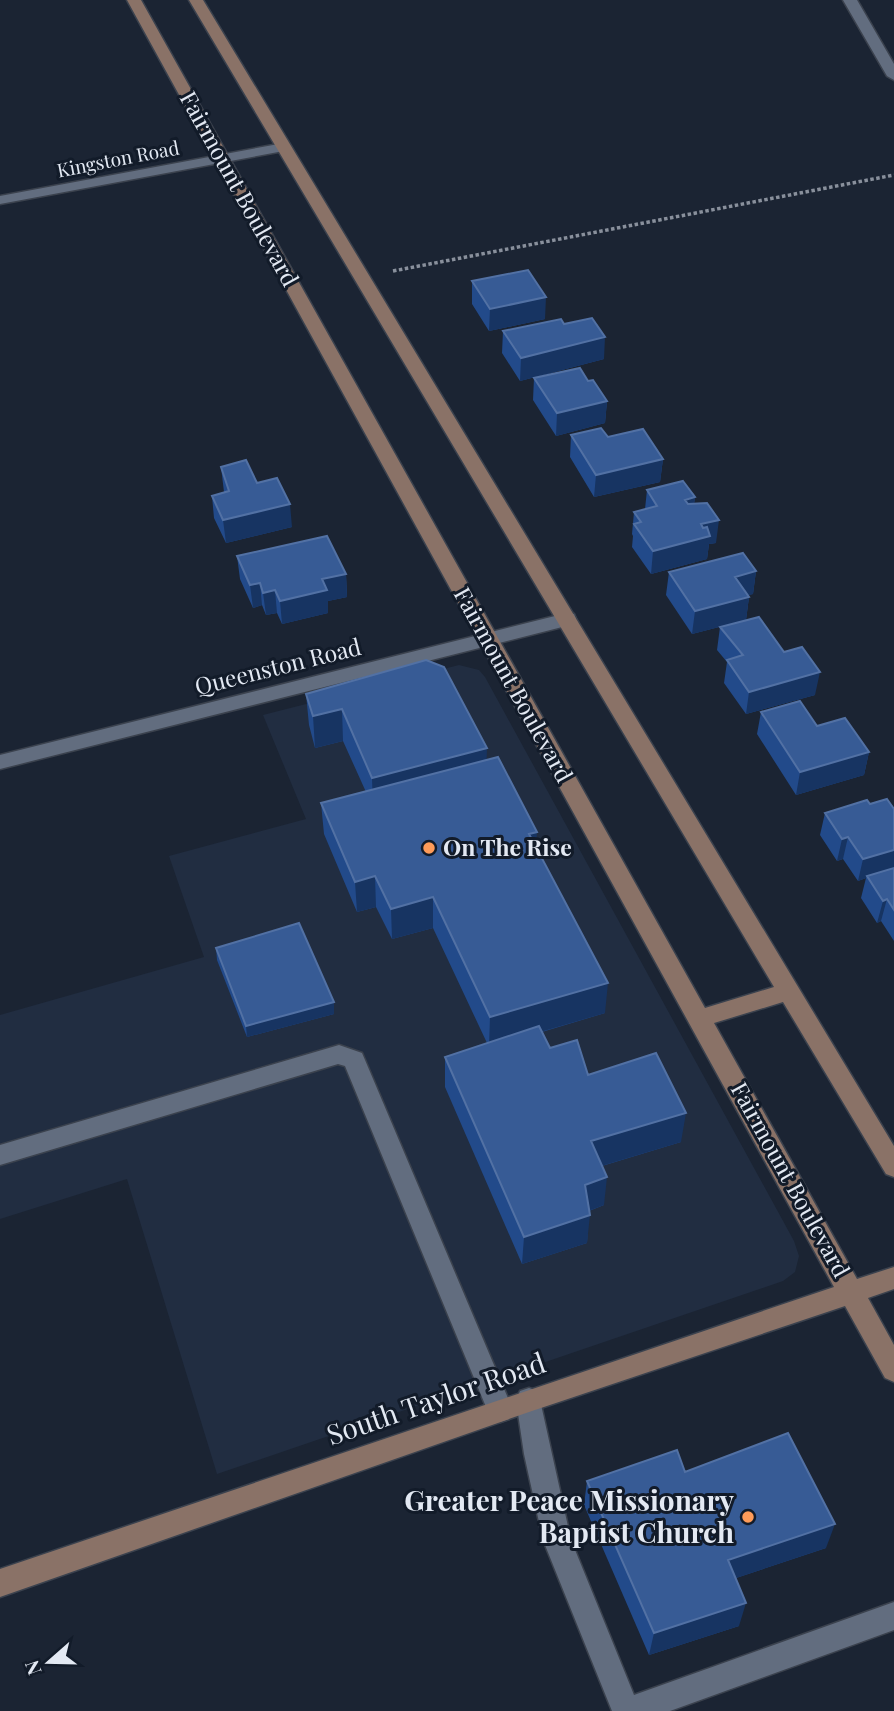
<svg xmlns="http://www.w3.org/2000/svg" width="894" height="1711" font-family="'Playfair Display',serif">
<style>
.built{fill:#212d41}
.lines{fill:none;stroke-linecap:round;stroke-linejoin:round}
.service-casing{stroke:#3b424e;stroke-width:3}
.minor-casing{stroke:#3b424e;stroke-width:3}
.secondary-casing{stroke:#3b424e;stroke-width:3}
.path{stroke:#89909c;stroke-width:3.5;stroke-dasharray:3.5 2.5;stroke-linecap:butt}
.service{fill:#626d7f;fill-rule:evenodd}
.minor{fill:#626d7f;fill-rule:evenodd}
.secondary{fill:#8a7267;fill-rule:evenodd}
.wall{fill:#224a8a}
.shaded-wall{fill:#173462}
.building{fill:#375b95;stroke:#5271a4;stroke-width:2}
.poi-dot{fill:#fe9b59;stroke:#121b29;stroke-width:2.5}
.labels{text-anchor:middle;stroke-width:6;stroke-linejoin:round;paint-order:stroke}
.far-street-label{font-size:19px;fill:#e3e9f3;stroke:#121b29}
.street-label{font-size:23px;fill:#e3e9f3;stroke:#121b29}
.poi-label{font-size:23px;font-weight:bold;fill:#e3e9f3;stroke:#121b29;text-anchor:start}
.near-street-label{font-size:28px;fill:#e3e9f3;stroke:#121b29}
.near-poi-label{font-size:28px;font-weight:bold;fill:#e3e9f3;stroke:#121b29;text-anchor:end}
</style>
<rect width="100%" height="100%" fill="#1b2433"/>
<path class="built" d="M 459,665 L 479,670 L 485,677 L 794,1241 L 799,1256 L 795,1272 L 783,1281 L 217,1474 L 127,1179 L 0,1219 L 0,1015 L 204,957 L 169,856 L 306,819 L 263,715 Z"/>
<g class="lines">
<g class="service-casing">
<path id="service" d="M 339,1045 L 362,1053 L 365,1060 L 513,1410 L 509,1419 L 500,1422 L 491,1419 L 345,1066 L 338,1064 L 0,1165 L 0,1145 Z
M 529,1388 L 538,1391 L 571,1540 L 634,1695 L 894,1602 L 894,1630 L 670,1711 L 612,1711 L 543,1540 L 524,1454 L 516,1400 L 520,1391 Z"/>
</g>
<g class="minor-casing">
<path id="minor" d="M 843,0 L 857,0 L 894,64 L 894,80 L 887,76 Z
M 284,143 L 291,147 L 289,150 L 0,204 L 0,196 Z
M 567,613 L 574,614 L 576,619 L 574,624 L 0,769 L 0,755 Z"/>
</g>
<g class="secondary-casing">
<path id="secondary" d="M 127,0 L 141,0 L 705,1008 L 774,987 L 189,0 L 203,0 L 894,1146 L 894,1177 L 886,1174 L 783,1002 L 714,1023 L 857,1279 L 894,1267 L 894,1289 L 868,1298 L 894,1345 L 894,1382 L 885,1378 L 845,1306 L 529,1412 L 0,1597 L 0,1569 L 834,1287 Z"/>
</g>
<path class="path" d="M 393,271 L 894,175"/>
<use href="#service" class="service"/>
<use href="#minor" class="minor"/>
<use href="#secondary" class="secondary"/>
</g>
<path class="wall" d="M 472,281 L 545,319 L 489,331 L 472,304 Z
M 564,324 L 604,359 L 520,381 L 502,353 L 503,331 Z
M 534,378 L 588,381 L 607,401 L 605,423 L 556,436 L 533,400 Z
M 571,435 L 608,437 L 663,459 L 660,482 L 594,497 L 570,457 Z
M 221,467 L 257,483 L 292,527 L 226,543 L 214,518 L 212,496 L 224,492 Z
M 647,490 L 695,497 L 694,504 L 716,543 L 709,544 L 707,559 L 651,574 L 632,547 L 633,536 L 632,534 L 634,512 L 645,509 Z
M 237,556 L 346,574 L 347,597 L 328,601 L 328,613 L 282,624 L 277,613 L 266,615 L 262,605 L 253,608 L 240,579 Z
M 756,571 L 753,594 L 748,595 L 749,597 L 746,620 L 692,634 L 666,595 L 669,572 Z
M 720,627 L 815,695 L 746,714 L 724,683 L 727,662 L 717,650 Z
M 306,694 L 487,760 L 536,848 L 605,1013 L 542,1032 L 550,1048 L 681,1142 L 602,1166 L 604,1205 L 589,1211 L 587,1243 L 522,1264 L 445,1087 L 445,1057 L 487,1043 L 433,928 L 392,939 L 376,907 L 357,912 L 324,834 L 321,803 L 366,792 L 343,741 L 315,748 L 309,725 Z
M 761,712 L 817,726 L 869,752 L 864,775 L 796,795 L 757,734 Z
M 870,804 L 894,809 L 894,941 L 881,921 L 877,923 L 861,898 L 866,878 L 858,881 L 843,859 L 837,861 L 820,835 L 825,813 Z
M 216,948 L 334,1014 L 247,1037 L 217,960 Z
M 685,1472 L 826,1548 L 736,1578 L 739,1626 L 649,1655 L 584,1505 L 587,1481 Z"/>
<path class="shaded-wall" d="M 546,297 L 545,319 L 489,331 L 490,309 Z
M 605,337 L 604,359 L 520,381 L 521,358 Z
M 607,401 L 605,423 L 556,436 L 557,413 Z
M 663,459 L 660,482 L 594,497 L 596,475 Z
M 695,497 L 692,520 L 685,500 Z
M 290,504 L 292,527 L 226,543 L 223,520 Z
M 719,520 L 716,543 L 709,544 L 707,559 L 651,574 L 653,551 L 701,524 Z
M 756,571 L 753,594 L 732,600 L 735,577 Z
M 346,574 L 347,597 L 328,601 L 328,613 L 282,624 L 280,601 L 322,579 Z
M 260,583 L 262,605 L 253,608 L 250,585 Z
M 275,590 L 277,613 L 266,615 L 263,593 Z
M 749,597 L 746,620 L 692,634 L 695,611 Z
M 820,672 L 815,695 L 746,714 L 749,692 Z
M 342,709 L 343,741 L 315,748 L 313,716 Z
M 487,748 L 486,779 L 373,809 L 372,778 Z
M 869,752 L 864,775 L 796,795 L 800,772 Z
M 537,832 L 535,863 L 529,834 Z
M 848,837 L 843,859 L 837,861 L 842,839 Z
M 894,850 L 894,870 L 867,876 L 866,878 L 858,881 L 863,859 Z
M 375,876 L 376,907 L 357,912 L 355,882 Z
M 433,897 L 433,928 L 392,939 L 391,909 Z
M 887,899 L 881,921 L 877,923 L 883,901 Z
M 608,983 L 605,1013 L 489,1047 L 490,1017 Z
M 334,1002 L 334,1014 L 247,1037 L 246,1026 Z
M 686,1113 L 681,1142 L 588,1170 L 591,1141 Z
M 607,1177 L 604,1205 L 583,1213 L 585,1185 Z
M 590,1215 L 587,1243 L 522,1264 L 524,1237 Z
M 835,1524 L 826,1548 L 721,1583 L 728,1560 Z
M 746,1603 L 739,1626 L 649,1655 L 654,1633 Z"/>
<path class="building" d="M 528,270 L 546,297 L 490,309 L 472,281 Z
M 592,318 L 605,337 L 521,358 L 503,331 L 561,319 L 564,324 Z
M 580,368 L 588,381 L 593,380 L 607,401 L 557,413 L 534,378 Z
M 601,428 L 608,437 L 643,429 L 663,459 L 596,475 L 571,435 Z
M 246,460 L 257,483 L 277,478 L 290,504 L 223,520 L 212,496 L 229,491 L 221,467 Z
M 683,481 L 695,497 L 685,500 L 688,504 L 707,503 L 719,520 L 701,524 L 703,528 L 707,527 L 710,536 L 653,551 L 634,524 L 641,522 L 634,512 L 657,506 L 647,490 Z
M 327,536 L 346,574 L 322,579 L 327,590 L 280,601 L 275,590 L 263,593 L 260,583 L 250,585 L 237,556 Z
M 743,553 L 756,571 L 735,577 L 749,597 L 695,611 L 669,572 Z
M 759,617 L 784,652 L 802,647 L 820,672 L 749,692 L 727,660 L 743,655 L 720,627 Z
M 426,660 L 444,667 L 487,748 L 372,778 L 342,709 L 313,716 L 306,694 Z
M 800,701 L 817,726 L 845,718 L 869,752 L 800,772 L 761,712 Z
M 498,757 L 537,832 L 529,834 L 608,983 L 490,1017 L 433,897 L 391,909 L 375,876 L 355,882 L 321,803 Z
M 887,799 L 894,809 L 894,850 L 863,859 L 848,837 L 842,839 L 825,813 L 867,800 L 870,804 Z
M 894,868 L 894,910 L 887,899 L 883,901 L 867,876 Z
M 299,923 L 334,1002 L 246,1026 L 216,948 Z
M 539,1026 L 550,1048 L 577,1040 L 588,1075 L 656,1053 L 686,1113 L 591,1141 L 607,1177 L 585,1185 L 590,1215 L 524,1237 L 445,1057 Z
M 788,1433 L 835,1524 L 728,1560 L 746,1603 L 654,1633 L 587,1481 L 677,1450 L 685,1472 Z"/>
<g class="poi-dot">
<circle cx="429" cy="848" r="7"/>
<circle cx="748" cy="1517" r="7"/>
</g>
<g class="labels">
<g class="far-street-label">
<text transform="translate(118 159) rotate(-11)" y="7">Kingston Road</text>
</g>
<g class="street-label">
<text transform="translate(239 189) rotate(61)" y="8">Fairmount Boulevard</text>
<text transform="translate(278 667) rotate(-14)" y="8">Queenston Road</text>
<text transform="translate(513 685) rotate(61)" y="8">Fairmount Boulevard</text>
<text transform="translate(790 1180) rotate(61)" y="8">Fairmount Boulevard</text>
</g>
<g class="poi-label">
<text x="443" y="856">On The Rise</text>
</g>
<g class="near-street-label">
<text transform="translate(436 1399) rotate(-19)" y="10">South Taylor Road</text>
</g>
<g class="near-poi-label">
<text x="734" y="1511">Greater Peace Missionary<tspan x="734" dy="32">Baptist Church</tspan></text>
</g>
</g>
<g transform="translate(49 1662) rotate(250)" stroke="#121b29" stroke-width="5" paint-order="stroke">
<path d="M0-5L12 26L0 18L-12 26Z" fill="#e3e9f3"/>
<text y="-10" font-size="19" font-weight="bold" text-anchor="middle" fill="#e3e9f3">N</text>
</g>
</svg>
